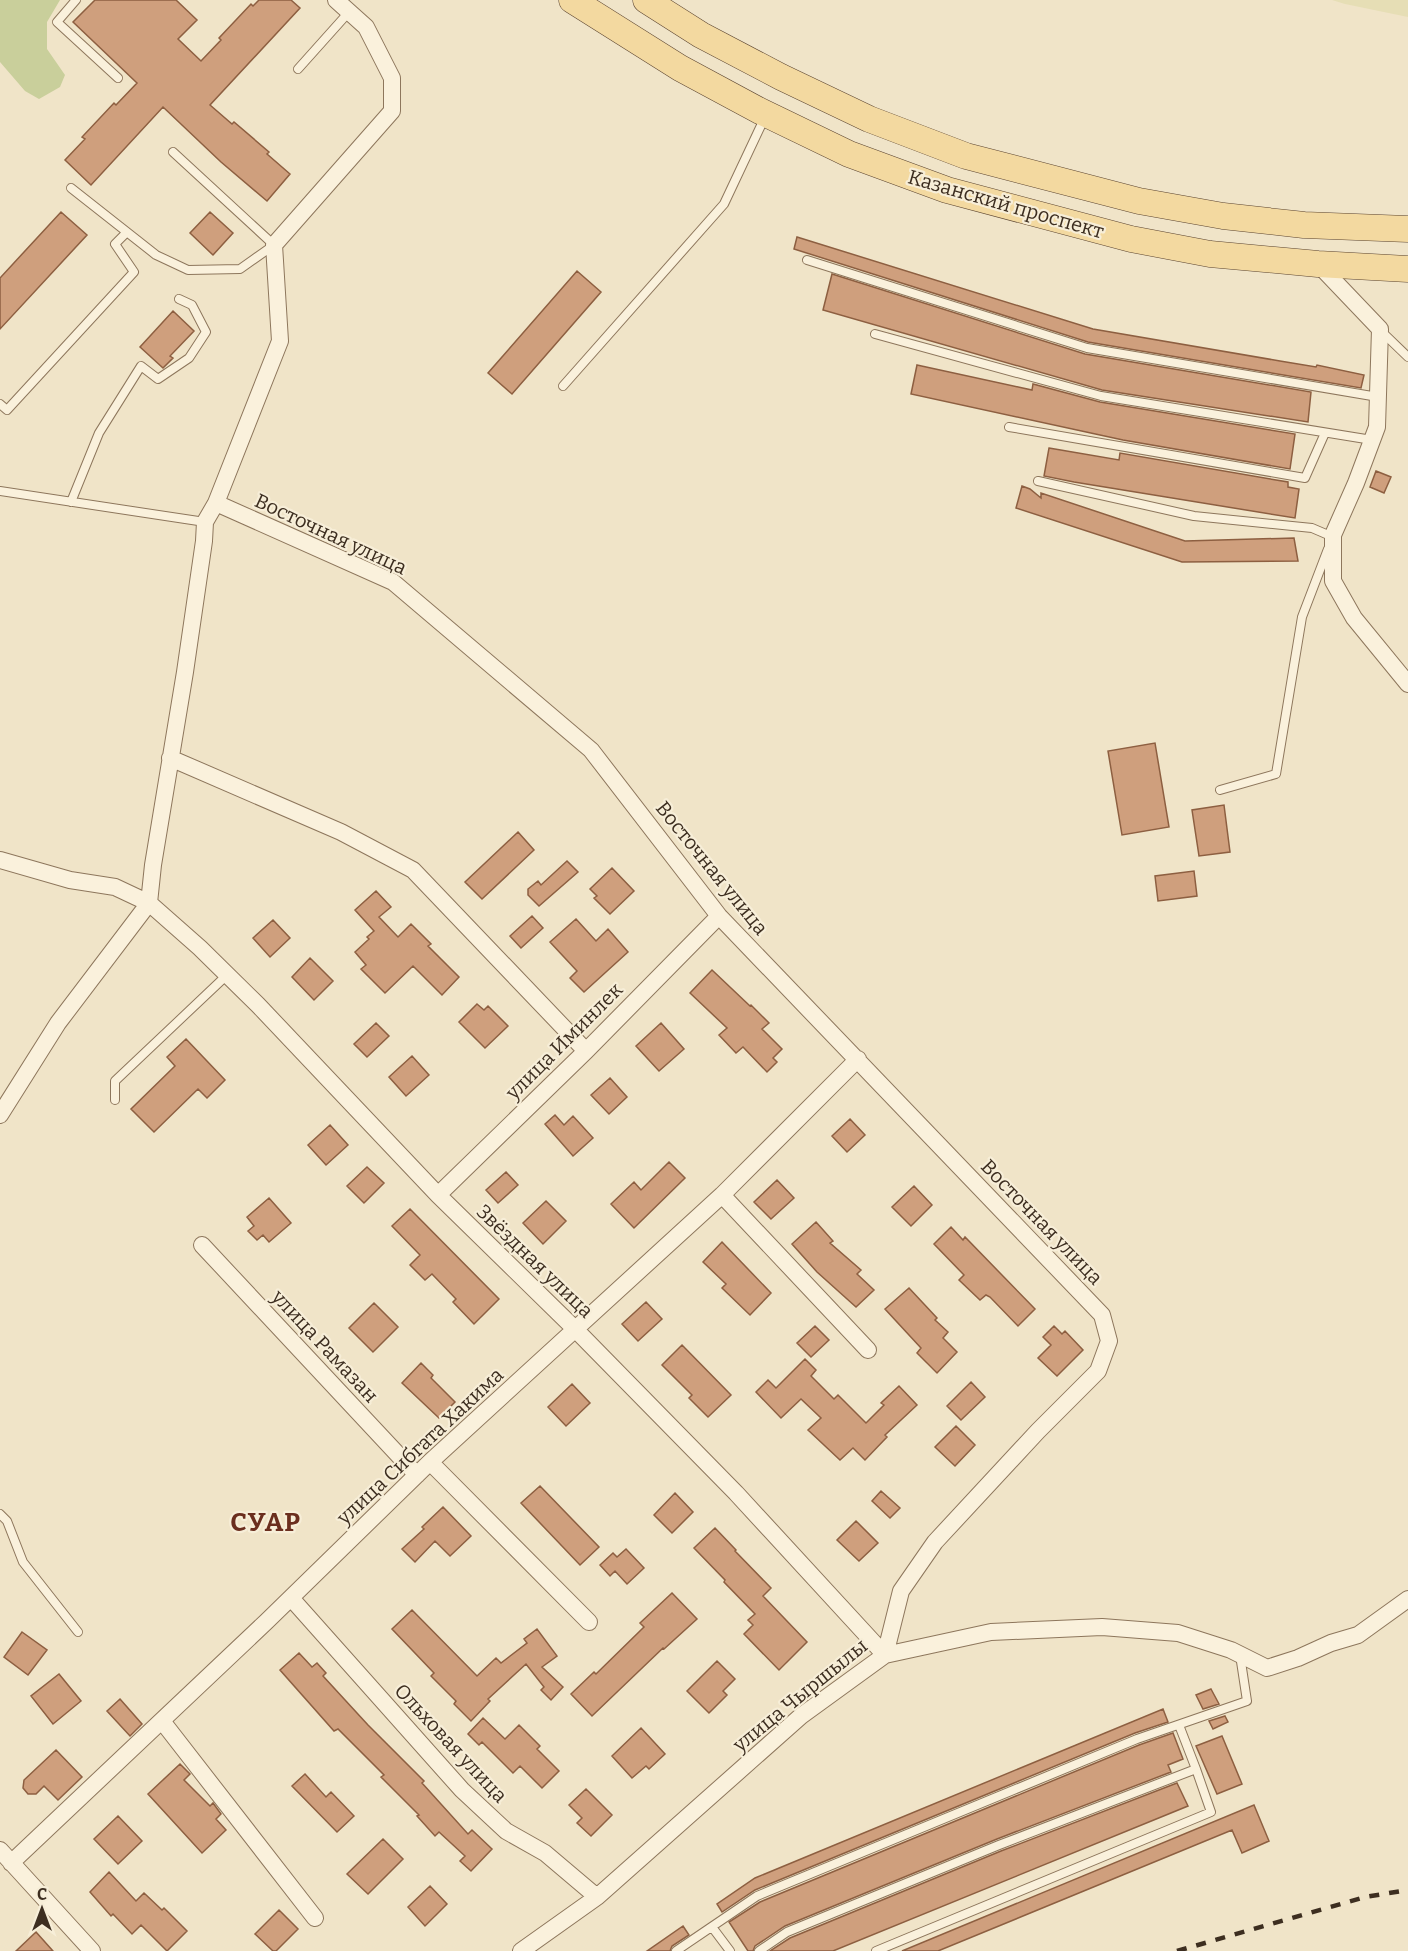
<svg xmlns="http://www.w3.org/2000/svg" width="1408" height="1951" font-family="Bitter,serif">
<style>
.farmland{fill:#e6deb5}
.green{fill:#c9cf9b}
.building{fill:#cf9f7d;stroke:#8d5f41;stroke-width:1.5}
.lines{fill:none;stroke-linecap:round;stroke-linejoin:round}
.lane-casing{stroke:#8d765c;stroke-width:10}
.street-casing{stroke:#8d765c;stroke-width:18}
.primary-casing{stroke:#5b4430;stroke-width:27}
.lane{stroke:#faf1dc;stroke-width:8}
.street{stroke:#faf1dc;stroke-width:16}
.primary{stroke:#f3d9a0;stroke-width:26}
.rail{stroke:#3d2e20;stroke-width:4.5;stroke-dasharray:10 10;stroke-linecap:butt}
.labels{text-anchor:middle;stroke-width:4.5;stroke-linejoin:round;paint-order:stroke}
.street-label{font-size:20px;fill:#3d2e20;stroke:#f7eed8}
.district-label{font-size:26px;font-weight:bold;letter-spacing:1.5px;fill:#6b2e1e;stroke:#f7eed8}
</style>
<rect width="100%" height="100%" fill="#f0e4c8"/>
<path class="farmland" d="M 1332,0 L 1408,0 L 1408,17 L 1345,4 Z"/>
<path class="green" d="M 0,0 L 60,0 L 47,22 L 47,49 L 65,75 L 60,87 L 39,99 L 25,91 L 0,62 Z"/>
<path class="building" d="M 95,0 L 176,0 L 197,20 L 178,39 L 201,61 L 221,40 L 219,38 L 251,4 L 253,6 L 259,0 L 291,0 L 300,8 L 210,105 L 232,124 L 234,122 L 269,152 L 267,154 L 290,174 L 267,201 L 221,162 L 163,107 L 91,185 L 65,160 L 85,139 L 82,137 L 114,103 L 116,105 L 137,83 L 73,22 Z
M 61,212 L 87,235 L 0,329 L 0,278 Z
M 210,212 L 233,233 L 213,255 L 190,233 Z
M 797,237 L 1093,329 L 1280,361 L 1316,367 L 1317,365 L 1364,375 L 1361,388 L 1088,342 L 794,249 Z
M 577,271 L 601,292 L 512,394 L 488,373 Z
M 832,274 L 1085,354 L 1311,392 L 1308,422 L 1102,390 L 823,310 Z
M 173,311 L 194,331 L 170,356 L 173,358 L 163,368 L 140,347 Z
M 917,365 L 1032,390 L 1033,384 L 1100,402 L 1295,434 L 1290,469 L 1123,440 L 911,394 Z
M 1049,448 L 1119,460 L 1120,453 L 1288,482 L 1288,487 L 1299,489 L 1295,518 L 1074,482 L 1044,476 Z
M 1376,471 L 1391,477 L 1384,493 L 1370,487 Z
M 1022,486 L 1030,489 L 1041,498 L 1041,493 L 1185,541 L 1294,538 L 1298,561 L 1182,562 L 1016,508 Z
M 1155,743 L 1169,827 L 1122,835 L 1108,751 Z
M 1224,805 L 1230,852 L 1199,856 L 1192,810 Z
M 518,832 L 534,850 L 482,899 L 465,882 Z
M 567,861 L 578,872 L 539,906 L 528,895 L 528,889 L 538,881 L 541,885 Z
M 612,868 L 634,891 L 610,914 L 594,898 L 597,896 L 590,889 Z
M 1194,871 L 1197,896 L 1158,901 L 1155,876 Z
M 376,891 L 391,907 L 379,917 L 398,937 L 411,924 L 431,944 L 428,946 L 459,977 L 442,995 L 413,966 L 385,993 L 361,969 L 366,965 L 355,952 L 369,939 L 367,937 L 374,931 L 355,910 Z
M 532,916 L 543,928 L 521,948 L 510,936 Z
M 576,919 L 596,941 L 608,929 L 628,952 L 584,992 L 570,978 L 577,971 L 550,942 Z
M 273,920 L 290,938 L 270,957 L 253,938 Z
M 310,958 L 333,981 L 314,1000 L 292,977 Z
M 712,970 L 750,1006 L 751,1005 L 769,1023 L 762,1029 L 782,1049 L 773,1058 L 777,1062 L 767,1072 L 743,1047 L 736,1053 L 719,1035 L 727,1028 L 690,993 Z
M 477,1004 L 484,1010 L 488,1006 L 508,1026 L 485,1048 L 459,1022 Z
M 376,1023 L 389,1036 L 367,1057 L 354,1044 Z
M 661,1023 L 684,1049 L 659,1071 L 636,1046 Z
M 186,1039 L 225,1080 L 207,1098 L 198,1089 L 154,1132 L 131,1109 L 175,1066 L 167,1057 Z
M 412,1056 L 429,1075 L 406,1096 L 389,1077 Z
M 610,1078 L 627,1097 L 609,1114 L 591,1095 Z
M 555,1115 L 564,1125 L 573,1116 L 593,1138 L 573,1156 L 545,1124 Z
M 850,1119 L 865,1135 L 847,1152 L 832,1136 Z
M 330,1125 L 348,1145 L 326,1165 L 308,1145 Z
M 669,1162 L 685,1178 L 634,1228 L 611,1204 L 634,1182 L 641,1190 Z
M 367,1167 L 384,1183 L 364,1203 L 347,1186 Z
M 506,1172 L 518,1185 L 498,1203 L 486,1190 Z
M 777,1180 L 794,1198 L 771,1219 L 754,1202 Z
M 914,1186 L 932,1205 L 911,1226 L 892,1207 Z
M 269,1198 L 291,1223 L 269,1242 L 263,1235 L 257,1240 L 248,1231 L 254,1226 L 247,1217 Z
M 546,1201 L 566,1221 L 543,1244 L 523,1223 Z
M 410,1209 L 499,1299 L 474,1324 L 453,1302 L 456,1299 L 432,1274 L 425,1280 L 410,1265 L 420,1255 L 392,1226 Z
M 816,1222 L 833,1241 L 830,1243 L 861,1270 L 857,1274 L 874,1290 L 856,1307 L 817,1272 L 792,1244 Z
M 951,1227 L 963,1240 L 965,1237 L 1035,1309 L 1018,1326 L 990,1297 L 986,1295 L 980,1300 L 959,1280 L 964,1275 L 934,1244 Z
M 722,1242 L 771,1293 L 750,1315 L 722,1288 L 726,1284 L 703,1262 Z
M 909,1288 L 937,1318 L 935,1320 L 948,1332 L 943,1338 L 957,1352 L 937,1373 L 917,1353 L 921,1348 L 885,1309 Z
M 646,1302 L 662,1319 L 638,1341 L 622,1324 Z
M 374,1303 L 398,1327 L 373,1352 L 349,1328 Z
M 815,1326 L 829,1340 L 811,1357 L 797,1343 Z
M 1054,1326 L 1062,1334 L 1065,1331 L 1083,1350 L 1057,1376 L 1038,1358 L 1051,1345 L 1043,1337 Z
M 682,1345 L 731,1395 L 708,1417 L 689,1398 L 692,1395 L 662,1365 Z
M 805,1359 L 816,1370 L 811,1376 L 834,1399 L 838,1395 L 866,1423 L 884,1405 L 881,1403 L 899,1386 L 917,1405 L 885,1435 L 887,1437 L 865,1460 L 853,1448 L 840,1460 L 808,1430 L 821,1418 L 801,1399 L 781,1418 L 756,1392 L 768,1380 L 776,1388 Z
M 421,1363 L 433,1375 L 431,1378 L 455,1402 L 439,1418 L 402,1383 Z
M 971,1382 L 985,1397 L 961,1420 L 947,1406 Z
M 572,1384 L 590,1403 L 566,1426 L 548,1407 Z
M 956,1426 L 975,1445 L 955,1466 L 935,1447 Z
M 540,1486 L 599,1547 L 580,1565 L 521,1503 Z
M 881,1491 L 900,1508 L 890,1518 L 872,1501 Z
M 675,1493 L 693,1512 L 672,1533 L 654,1515 Z
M 443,1507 L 471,1536 L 450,1556 L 435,1541 L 415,1562 L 402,1549 L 424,1529 L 422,1527 Z
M 856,1521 L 878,1543 L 859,1561 L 837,1540 Z
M 715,1528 L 736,1550 L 735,1551 L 771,1588 L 763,1596 L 807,1642 L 779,1670 L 744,1634 L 753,1625 L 748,1620 L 755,1614 L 724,1582 L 725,1580 L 694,1548 Z
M 626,1549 L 644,1568 L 627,1584 L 615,1571 L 610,1576 L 600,1565 L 613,1553 L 617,1557 Z
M 672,1593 L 697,1619 L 664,1649 L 663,1648 L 592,1716 L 571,1694 L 594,1672 L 596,1674 L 644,1627 L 640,1623 Z
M 412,1610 L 477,1676 L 496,1658 L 501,1663 L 527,1643 L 524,1639 L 537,1629 L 557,1656 L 542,1667 L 563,1687 L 551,1700 L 541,1690 L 544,1687 L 526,1664 L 488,1699 L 490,1701 L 471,1721 L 454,1704 L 456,1701 L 431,1676 L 434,1673 L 392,1629 Z
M 22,1632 L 47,1650 L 28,1675 L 4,1657 Z
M 299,1653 L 312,1667 L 317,1663 L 326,1673 L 323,1676 L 368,1725 L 424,1781 L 422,1783 L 468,1834 L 472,1830 L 492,1849 L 471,1871 L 460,1861 L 465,1856 L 439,1832 L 435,1836 L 417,1816 L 419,1815 L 381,1777 L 384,1775 L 338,1729 L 334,1731 L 280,1670 Z
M 717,1661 L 735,1679 L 723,1691 L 727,1695 L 709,1713 L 687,1691 Z
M 59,1674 L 81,1701 L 53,1724 L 31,1696 Z
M 1211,1689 L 1219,1704 L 1203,1709 L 1196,1695 Z
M 120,1699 L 142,1724 L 130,1736 L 107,1711 Z
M 1163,1709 L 1168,1722 L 1135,1733 L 755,1890 L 722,1912 L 717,1904 L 755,1878 Z
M 1225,1716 L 1228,1722 L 1213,1729 L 1209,1721 Z
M 483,1718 L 505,1739 L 519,1725 L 540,1746 L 537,1749 L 559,1771 L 542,1788 L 520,1766 L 513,1773 L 482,1742 L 479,1745 L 468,1734 Z
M 641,1728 L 665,1754 L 649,1769 L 646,1766 L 632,1778 L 612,1756 Z
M 1173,1733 L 1183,1759 L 1168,1765 L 1171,1772 L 997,1839 L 785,1926 L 755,1946 L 753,1951 L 748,1951 L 729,1922 L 760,1902 L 1139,1745 Z
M 1222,1736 L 1242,1784 L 1217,1794 L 1196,1746 Z
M 56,1750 L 82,1777 L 58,1800 L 44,1786 L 36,1794 L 28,1794 L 23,1788 L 24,1780 Z
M 180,1764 L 190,1774 L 184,1780 L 210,1806 L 213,1803 L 221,1814 L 216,1819 L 226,1830 L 202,1853 L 148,1794 Z
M 305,1774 L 326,1797 L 331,1792 L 354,1816 L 337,1832 L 292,1786 Z
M 1177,1783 L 1188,1806 L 833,1951 L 770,1951 L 790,1938 L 1001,1851 Z
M 586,1789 L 612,1815 L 591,1836 L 577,1823 L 582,1818 L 569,1805 Z
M 1254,1805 L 1269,1841 L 1242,1853 L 1232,1830 L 938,1951 L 902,1951 Z
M 118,1816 L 142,1841 L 118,1864 L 94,1839 Z
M 383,1839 L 403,1859 L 368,1894 L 347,1874 Z
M 109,1872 L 136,1901 L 144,1893 L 162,1910 L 164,1908 L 187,1931 L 167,1951 L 141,1925 L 132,1934 L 113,1914 L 111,1916 L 90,1892 Z
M 430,1886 L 447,1904 L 425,1926 L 408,1907 Z
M 279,1910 L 298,1929 L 276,1951 L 273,1951 L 255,1934 Z
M 683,1926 L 689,1935 L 672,1946 L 670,1951 L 647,1951 Z
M 36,1932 L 53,1951 L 16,1951 Z"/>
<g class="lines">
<g class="lane-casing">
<path id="lane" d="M 76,0 L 57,22 L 118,78
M 298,69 L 349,12
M 71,188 L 156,255 L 188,270 L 240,269 L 274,245 L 173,152
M 807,260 L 1087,348 L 1378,397
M 1380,330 L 1408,357
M 875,334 L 1101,396 L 1372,440
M 563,386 L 724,204 L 765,117
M 0,404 L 7,410 L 134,272 L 115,244 L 127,232
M 1009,427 L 1305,478 L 1325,433
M 1038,481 L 1194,516 L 1312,528 L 1333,537
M 0,491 L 205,522
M 71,502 L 99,433 L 141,366 L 158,379 L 189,358 L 206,332 L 192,305 L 179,299
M 1220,790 L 1276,774 L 1302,617 L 1328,549
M 115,1100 L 115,1081 L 227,975
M 0,1514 L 7,1521 L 23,1562 L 78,1632
M 712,1927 L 730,1951
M 676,1951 L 757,1896 L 1137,1739 L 1247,1701 L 1240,1655
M 759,1951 L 787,1932 L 999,1845 L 1196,1769 L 1179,1725
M 876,1951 L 1211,1812 L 1196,1769"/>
</g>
<g class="street-casing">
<path id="street" d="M 1318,264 L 1380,329 L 1377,427 L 1356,483 L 1333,535 L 1333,581 L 1354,618 L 1408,684
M 216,503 L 393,582 L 591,750 L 719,916 L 1102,1315 L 1109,1341 L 1098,1371 L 1038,1431 L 935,1542 L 901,1591 L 885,1655 L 801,1716 L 597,1897 L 521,1951
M 170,758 L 341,832 L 413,870 L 586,1051
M 0,860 L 70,880 L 115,887 L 149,903 L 200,948 L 258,1005 L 438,1195 L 576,1330 L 736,1493 L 885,1655
M 0,1115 L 58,1023 L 149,903 L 153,865 L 185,672 L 204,541 L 205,522 L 216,503 L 280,341 L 274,245 L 392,111 L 392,78 L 366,27 L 336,0
M 438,1195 L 586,1051 L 719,916
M 722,1195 L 868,1350
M 202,1245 L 417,1475
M 430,1462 L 589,1622
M 291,1598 L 462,1790 L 506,1831 L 545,1853 L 597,1897
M 885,1655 L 991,1632 L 1102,1627 L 1178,1633 L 1231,1650 L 1267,1668 L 1298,1658 L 1331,1643 L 1358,1635 L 1408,1599
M 162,1721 L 315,1918
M 0,1850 L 92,1951
M 11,1863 L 267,1621 L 430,1462 L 722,1195 L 858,1059"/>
</g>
<g class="primary-casing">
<path id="primary" d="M 572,0 L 680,68 L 760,111 L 849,154 L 947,190 L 1131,239 L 1210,254 L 1318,264 L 1408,269
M 646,0 L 701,35 L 781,77 L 869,119 L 966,156 L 1139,201 L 1223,216 L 1304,225 L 1408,229"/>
</g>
<use href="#lane" class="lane"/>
<use href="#street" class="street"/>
<use href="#primary" class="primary"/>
<path class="rail" d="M 1177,1951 L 1365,1897 L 1408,1890"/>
</g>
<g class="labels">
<g class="street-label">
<text transform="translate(1006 204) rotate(16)" y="7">Казанский проспект</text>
<text transform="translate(331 534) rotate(25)" y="7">Восточная улица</text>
<text transform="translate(712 868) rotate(51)" y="7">Восточная улица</text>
<text transform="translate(564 1041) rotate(-45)" y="7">улица Иминлек</text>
<text transform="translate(1042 1222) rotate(46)" y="7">Восточная улица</text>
<text transform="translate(535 1261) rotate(44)" y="7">Звёздная улица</text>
<text transform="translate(325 1346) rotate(47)" y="7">улица Рамазан</text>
<text transform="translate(420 1446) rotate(-43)" y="7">улица Сибгата Хакима</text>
<text transform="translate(800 1695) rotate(-39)" y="7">улица Чыршылы</text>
<text transform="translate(451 1743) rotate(47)" y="7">Ольховая улица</text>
</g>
<g class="district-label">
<text x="266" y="1531">СУАР</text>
</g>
</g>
<g transform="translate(42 1909)" stroke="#f7eed8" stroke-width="4.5" paint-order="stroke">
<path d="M0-4.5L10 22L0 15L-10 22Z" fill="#3d2e20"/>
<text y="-9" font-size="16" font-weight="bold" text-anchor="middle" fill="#3d2e20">С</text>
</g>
</svg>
